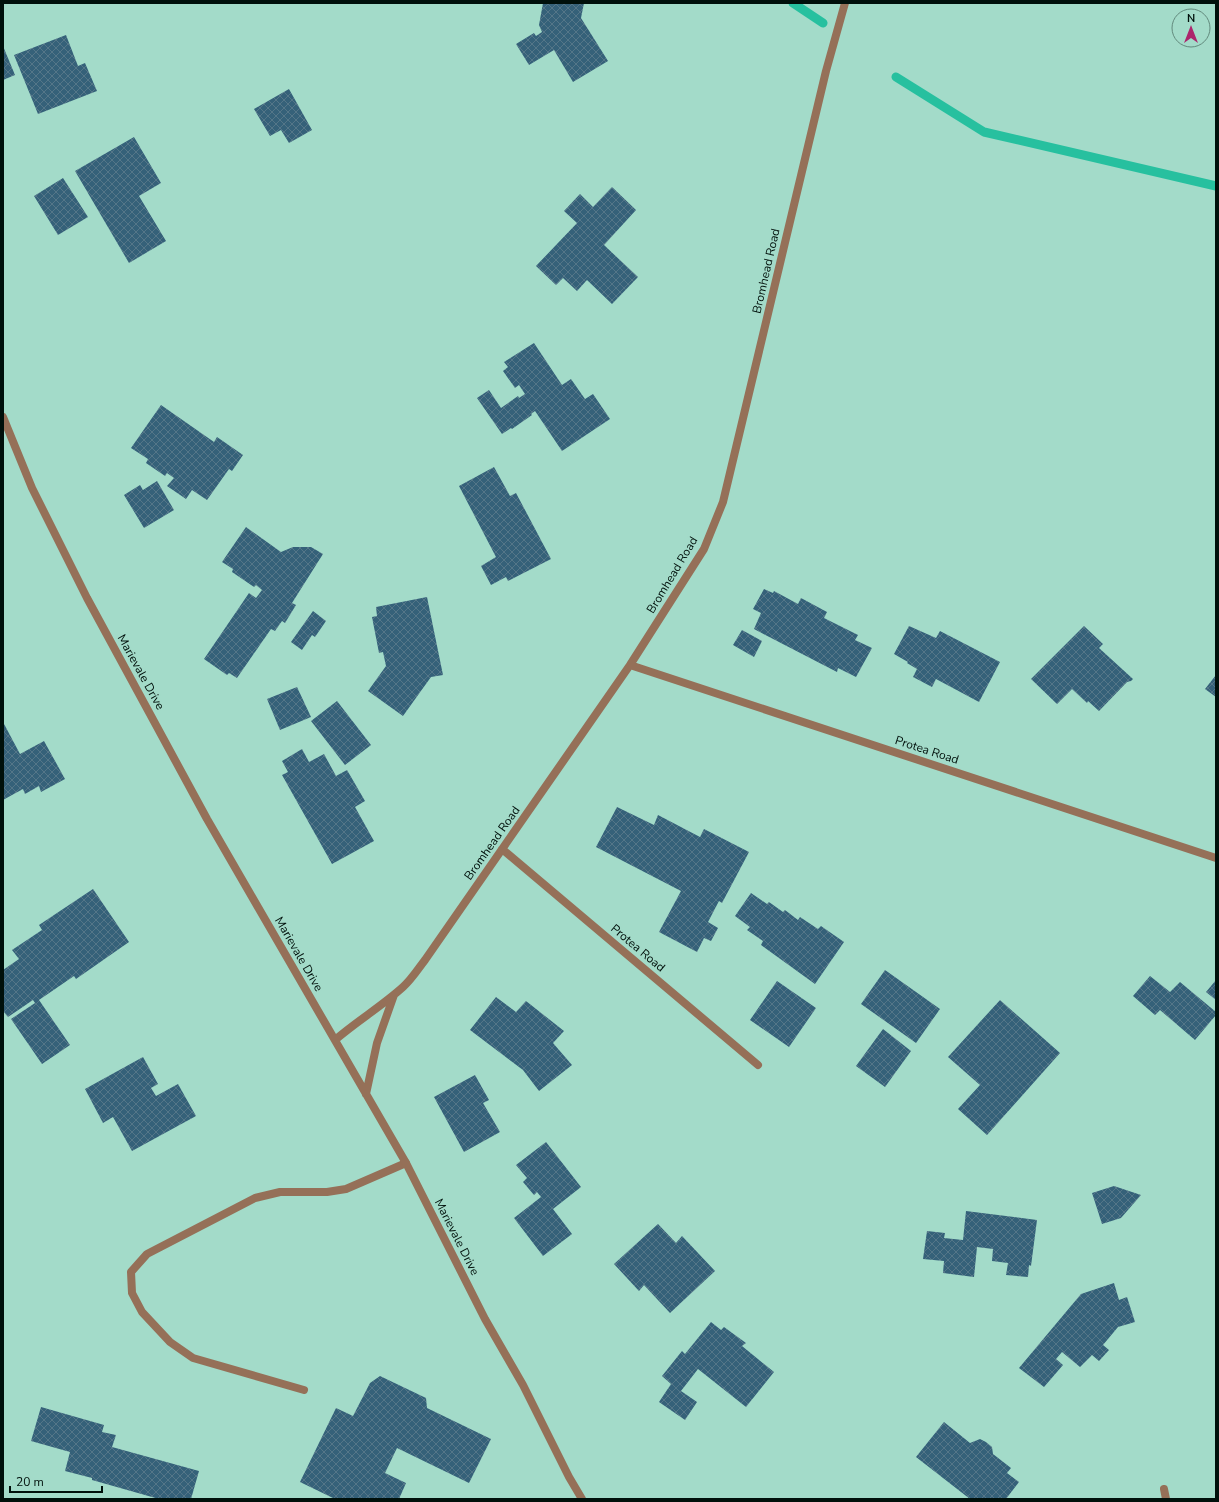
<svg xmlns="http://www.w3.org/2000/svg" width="1219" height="1502" font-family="'Nunito Sans',sans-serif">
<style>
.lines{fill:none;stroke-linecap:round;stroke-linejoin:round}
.stream{stroke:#27c09f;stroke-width:9}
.building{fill:url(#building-cross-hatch)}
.lane{stroke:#957058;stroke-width:8}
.street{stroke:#957058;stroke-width:8}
.labels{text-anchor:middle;stroke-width:4;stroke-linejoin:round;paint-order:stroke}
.street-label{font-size:12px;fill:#00100b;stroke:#a3dbc9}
</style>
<defs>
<pattern id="building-cross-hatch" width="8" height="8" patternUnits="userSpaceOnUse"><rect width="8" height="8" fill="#356179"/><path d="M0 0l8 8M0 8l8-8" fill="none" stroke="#547688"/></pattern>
</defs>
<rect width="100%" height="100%" fill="#a3dbc9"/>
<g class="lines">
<path class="stream" d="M 793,3 L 823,23
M 896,77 L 984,132 L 1216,186"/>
</g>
<path class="building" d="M 543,3 L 584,3 L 581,18 L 608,61 L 573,82 L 554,50 L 529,65 L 516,44 L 534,33 L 536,36 L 542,32 L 539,25 Z
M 66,35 L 78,66 L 85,63 L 97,91 L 38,114 L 14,55 Z
M 3,46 L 15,75 L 3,80 Z
M 289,89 L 312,130 L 289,143 L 281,130 L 270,136 L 254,109 Z
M 134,137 L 161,183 L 139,196 L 166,241 L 129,263 L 75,171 Z
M 63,178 L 88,217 L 58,235 L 34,196 Z
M 612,187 L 636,210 L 604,245 L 638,277 L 612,304 L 587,280 L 577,291 L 563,278 L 556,285 L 536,266 L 577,223 L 564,211 L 580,194 L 593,207 Z
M 534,343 L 562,385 L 571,379 L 585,399 L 593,394 L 610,419 L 562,451 L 535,411 L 531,414 L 532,415 L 512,429 L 511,428 L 502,434 L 477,398 L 489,390 L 501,408 L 518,396 L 519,398 L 525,394 L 519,385 L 515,388 L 503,371 L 508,367 L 504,362 Z
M 161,405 L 214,442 L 217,437 L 243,455 L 232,471 L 229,469 L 207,500 L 192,490 L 186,499 L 167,486 L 174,478 L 167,473 L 165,476 L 146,463 L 148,459 L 131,448 Z
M 494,467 L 510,496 L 516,493 L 551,559 L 508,581 L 506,577 L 491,585 L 481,566 L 496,557 L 459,486 Z
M 157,481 L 174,510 L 144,528 L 124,495 L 140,485 L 143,490 Z
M 246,527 L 281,552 L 293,547 L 311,547 L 323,554 L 292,603 L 296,605 L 285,623 L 282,621 L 275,631 L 271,629 L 237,678 L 229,673 L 227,675 L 204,659 L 249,593 L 256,598 L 262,590 L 256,585 L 254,587 L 232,572 L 233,569 L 222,562 Z
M 764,589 L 773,593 L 774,591 L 798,604 L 801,598 L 827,612 L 824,618 L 858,635 L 855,640 L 872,648 L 856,677 L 838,668 L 837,672 L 754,629 L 761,613 L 753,609 Z
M 427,597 L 443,675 L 431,677 L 403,716 L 368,691 L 386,666 L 383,652 L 379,653 L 372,617 L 377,616 L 376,607 Z
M 313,611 L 326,621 L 315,637 L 312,635 L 302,650 L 291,642 Z
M 909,626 L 936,638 L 940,631 L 1000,662 L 979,702 L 936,679 L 932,687 L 913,677 L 917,669 L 907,663 L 908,662 L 894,654 Z
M 1084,626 L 1103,644 L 1099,648 L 1133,679 L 1131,681 L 1127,682 L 1099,711 L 1088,701 L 1087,703 L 1072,689 L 1057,704 L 1031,679 Z
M 742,630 L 762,641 L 754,657 L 733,645 Z
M 1216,675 L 1216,697 L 1205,689 Z
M 297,687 L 311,717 L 280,730 L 267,699 Z
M 337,701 L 371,745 L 345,765 L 311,721 Z
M 3,722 L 20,754 L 44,741 L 65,779 L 41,792 L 39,786 L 25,794 L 23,789 L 3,800 Z
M 302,749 L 309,762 L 324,754 L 336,776 L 347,770 L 365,801 L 355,807 L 374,841 L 332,864 L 282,775 L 288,772 L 282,761 Z
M 617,807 L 654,825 L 658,815 L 700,837 L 704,829 L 749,852 L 722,903 L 719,901 L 708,922 L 718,928 L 711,941 L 704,938 L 697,952 L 659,932 L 681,891 L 596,847 Z
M 93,889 L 129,942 L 76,979 L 74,976 L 39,1000 L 70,1045 L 42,1064 L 11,1019 L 35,1003 L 33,1000 L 8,1017 L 3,1011 L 3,970 L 19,959 L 12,950 L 42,930 L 39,925 Z
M 751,893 L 767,904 L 769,902 L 783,912 L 785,910 L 798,920 L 800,917 L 818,929 L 821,926 L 844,942 L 815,984 L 761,945 L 763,941 L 747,930 L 750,927 L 735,916 Z
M 885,970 L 940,1009 L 916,1043 L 861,1004 Z
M 1150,976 L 1170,992 L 1180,982 L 1216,1012 L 1216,1015 L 1195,1040 L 1160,1010 L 1155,1015 L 1133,996 Z
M 1216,980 L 1216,1000 L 1206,992 Z
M 777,981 L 816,1008 L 789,1047 L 750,1020 Z
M 496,997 L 516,1012 L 526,1001 L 564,1031 L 553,1043 L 572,1065 L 539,1091 L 523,1070 L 470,1030 Z
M 1000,1000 L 1060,1053 L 987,1135 L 958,1109 L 980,1085 L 948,1057 Z
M 883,1029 L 911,1051 L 885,1087 L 856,1066 Z
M 143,1057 L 158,1084 L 151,1088 L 156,1096 L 178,1084 L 196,1116 L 132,1151 L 113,1117 L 103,1123 L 85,1089 Z
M 475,1075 L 489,1100 L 483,1103 L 500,1132 L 464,1152 L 434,1097 Z
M 546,1142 L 581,1187 L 553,1209 L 572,1234 L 543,1256 L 514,1218 L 541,1197 L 537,1192 L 534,1195 L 523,1182 L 527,1178 L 516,1165 Z
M 1114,1186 L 1141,1195 L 1121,1218 L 1102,1224 L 1092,1193 Z
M 966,1211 L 1037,1220 L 1031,1266 L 1029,1265 L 1028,1277 L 1006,1275 L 1008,1263 L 992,1261 L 993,1249 L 977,1247 L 974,1277 L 943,1273 L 944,1261 L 923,1259 L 927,1231 L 945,1233 L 944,1238 L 963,1240 Z
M 658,1224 L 676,1243 L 682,1236 L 715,1271 L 670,1313 L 644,1285 L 639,1291 L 614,1264 Z
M 1114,1283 L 1119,1300 L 1127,1297 L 1135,1322 L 1118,1327 L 1103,1345 L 1109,1350 L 1099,1361 L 1092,1355 L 1080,1367 L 1062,1352 L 1056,1359 L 1063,1365 L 1044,1387 L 1019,1368 L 1081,1294 Z
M 711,1322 L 721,1330 L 724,1327 L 746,1343 L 742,1346 L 774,1372 L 746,1407 L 698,1369 L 681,1391 L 697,1402 L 685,1420 L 659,1402 L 671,1384 L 662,1376 L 682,1351 L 685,1354 Z
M 380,1376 L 426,1398 L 427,1408 L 491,1439 L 469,1483 L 397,1448 L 385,1473 L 406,1483 L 399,1499 L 335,1499 L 300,1482 L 336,1408 L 353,1416 L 370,1383 Z
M 41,1407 L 104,1425 L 102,1432 L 116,1435 L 112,1447 L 199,1471 L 191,1499 L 159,1499 L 92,1480 L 92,1478 L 65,1471 L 70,1452 L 31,1441 Z
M 944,1422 L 970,1443 L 980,1439 L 986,1442 L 992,1447 L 993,1454 L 1011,1468 L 1007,1473 L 1019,1482 L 1006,1499 L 970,1499 L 916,1457 Z"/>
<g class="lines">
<path class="lane" d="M 304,1390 L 193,1358 L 170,1342 L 142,1312 L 132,1293 L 131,1272 L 147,1254 L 255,1198 L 280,1192 L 327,1192 L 346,1189 L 406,1163"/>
<path class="street" d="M 3,417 L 32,488 L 87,598 L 207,819 L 406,1163 L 485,1319 L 523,1385 L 569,1477 L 582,1499
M 630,665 L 1216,858
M 502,849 L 758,1065
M 335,1040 C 357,1021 382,1006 403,987 C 412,979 418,969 425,960 L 630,665 L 704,549 L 723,502 L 826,71 L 845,3
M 366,1094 L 377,1043 L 394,995
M 1164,1489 L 1166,1499"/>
</g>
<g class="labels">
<g class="street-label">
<text transform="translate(766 271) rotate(-77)" y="4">Bromhead Road</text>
<text transform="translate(672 575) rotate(-59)" y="4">Bromhead Road</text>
<text transform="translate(141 672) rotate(61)" y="4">Marievale Drive</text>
<text transform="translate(927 750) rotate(18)" y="4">Protea Road</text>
<text transform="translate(492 843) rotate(-55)" y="4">Bromhead Road</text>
<text transform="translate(638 948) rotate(40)" y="4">Protea Road</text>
<text transform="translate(299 954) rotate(60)" y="4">Marievale Drive</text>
<text transform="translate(457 1237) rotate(63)" y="4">Marievale Drive</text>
</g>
</g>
<rect width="1219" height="1502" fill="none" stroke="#00100b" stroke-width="8"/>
<g transform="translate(1191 28)"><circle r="19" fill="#a3dbc9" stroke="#628a7d"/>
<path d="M0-3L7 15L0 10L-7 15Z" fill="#ac256c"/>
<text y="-6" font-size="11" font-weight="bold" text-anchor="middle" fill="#00100b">N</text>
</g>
<path d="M10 1486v6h92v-6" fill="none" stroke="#00100b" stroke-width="2"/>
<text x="16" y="1486" font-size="12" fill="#00100b" stroke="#a3dbc9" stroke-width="3" paint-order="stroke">20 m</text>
</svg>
